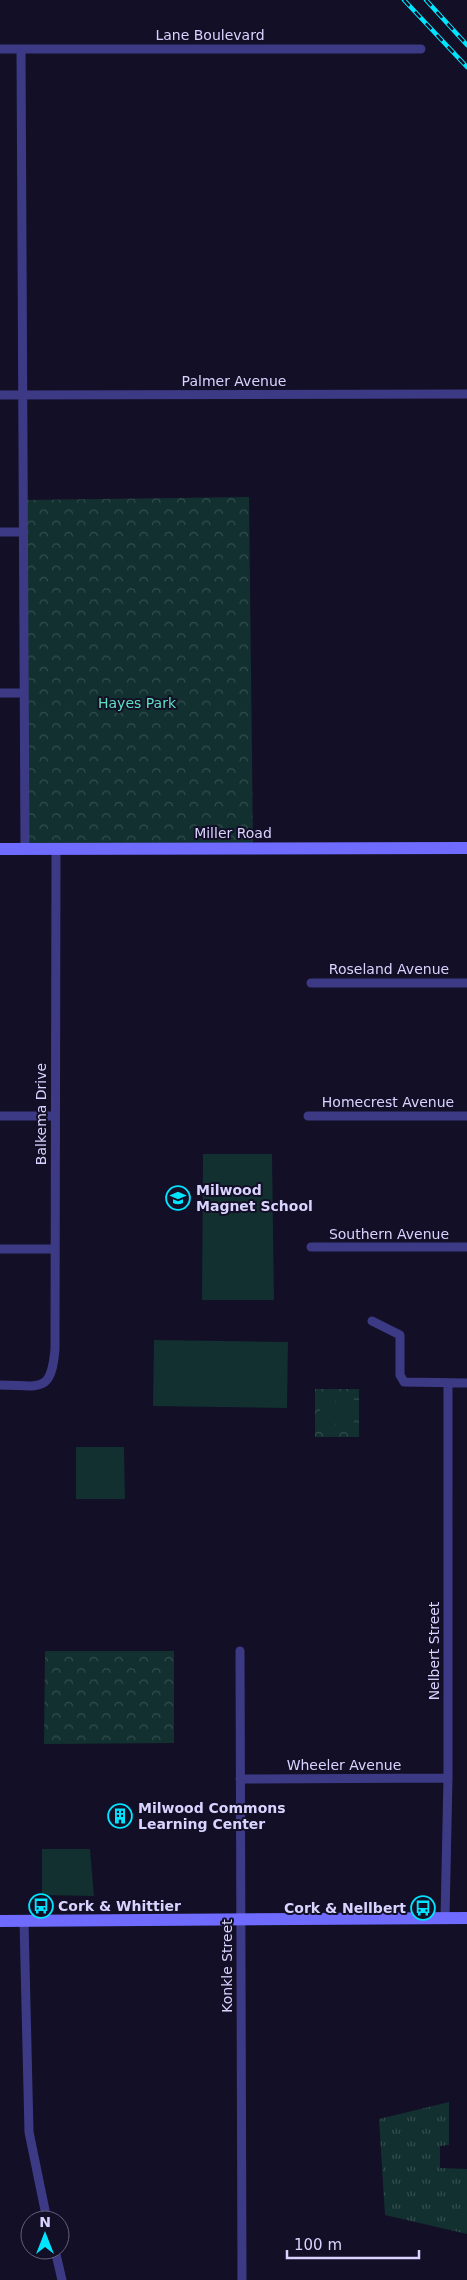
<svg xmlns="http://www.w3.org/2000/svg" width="467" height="2280" font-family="'DejaVu Sans',sans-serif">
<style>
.grass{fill:url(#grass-tufts)}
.park{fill:url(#park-crowns)}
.garden{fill:#12302f}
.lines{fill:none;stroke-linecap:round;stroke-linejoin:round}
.street{stroke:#3d3a85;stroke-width:9}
.secondary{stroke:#6f6bff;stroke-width:12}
.rail-casing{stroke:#00e5ff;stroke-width:4.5}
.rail{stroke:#130f26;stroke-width:2.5;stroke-dasharray:8;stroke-linecap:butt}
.labels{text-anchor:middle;stroke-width:4;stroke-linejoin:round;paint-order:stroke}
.street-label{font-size:14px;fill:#d9d4ff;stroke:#130f26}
.park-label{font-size:14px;fill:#5fe0c0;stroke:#130f26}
.poi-label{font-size:14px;font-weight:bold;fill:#d9d4ff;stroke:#130f26;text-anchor:start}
</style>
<defs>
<pattern id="grass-tufts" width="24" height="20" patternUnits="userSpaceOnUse" patternTransform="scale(1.25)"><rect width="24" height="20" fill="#12302f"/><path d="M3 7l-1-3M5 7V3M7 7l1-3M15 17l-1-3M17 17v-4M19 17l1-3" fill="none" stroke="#344d4e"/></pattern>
<pattern id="park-crowns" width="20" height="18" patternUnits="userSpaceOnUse" patternTransform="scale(1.25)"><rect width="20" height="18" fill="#12302f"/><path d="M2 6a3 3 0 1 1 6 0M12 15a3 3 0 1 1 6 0" fill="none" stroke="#344d4e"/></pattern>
</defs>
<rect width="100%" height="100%" fill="#130f26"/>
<path class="grass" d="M 449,2102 L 449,2145 L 440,2146 L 440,2168 L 467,2169 L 467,2234 L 385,2215 L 379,2119 Z"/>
<path class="park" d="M 249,497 L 253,848 L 25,849 L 24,500 Z
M 315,1389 L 359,1389 L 359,1437 L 315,1437 Z
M 45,1651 L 174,1651 L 174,1743 L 44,1744 Z"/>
<path class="garden" d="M 203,1154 L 272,1154 L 274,1300 L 202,1300 Z
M 154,1340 L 288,1342 L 287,1408 L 153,1406 Z
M 320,1397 L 335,1397 L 335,1428 L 320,1428 Z
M 339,1397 L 354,1397 L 354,1428 L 339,1428 Z
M 76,1447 L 124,1447 L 125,1499 L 76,1499 Z
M 42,1849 L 90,1849 L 94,1896 L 42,1895 Z"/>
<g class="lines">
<path class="street" d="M 0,49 L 421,49
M 21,49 L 25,849
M 0,395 L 467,394
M 0,532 L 24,532
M 0,693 L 24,693
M 311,983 L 467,983
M 0,1116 L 54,1116
M 308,1116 L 467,1116
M 311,1247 L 467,1247
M 0,1249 L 54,1249
M 372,1321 L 400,1335 L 400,1375 L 404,1382 L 467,1383
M 0,1385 C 40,1385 51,1395 55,1349 L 56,849
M 240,1651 L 242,2280
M 240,1779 L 448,1778
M 445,1918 L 448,1778 L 448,1383
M 24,1921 L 29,2132 L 47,2220
M 55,2250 L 62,2280"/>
<path class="secondary" d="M 0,849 L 467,848
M 0,1921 L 467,1918"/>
<g class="rail-casing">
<path id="rail" d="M 404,0 L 467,67
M 426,0 L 467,45"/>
</g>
<use href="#rail" class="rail"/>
</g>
<defs>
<g id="school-ring" transform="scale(1.25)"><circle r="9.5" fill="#130f26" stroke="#00e5ff" stroke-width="1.5"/><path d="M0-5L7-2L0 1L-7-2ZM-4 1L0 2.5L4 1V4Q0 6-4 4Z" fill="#00e5ff"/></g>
<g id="building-ring" transform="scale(1.25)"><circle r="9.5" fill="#130f26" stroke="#00e5ff" stroke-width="1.5"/><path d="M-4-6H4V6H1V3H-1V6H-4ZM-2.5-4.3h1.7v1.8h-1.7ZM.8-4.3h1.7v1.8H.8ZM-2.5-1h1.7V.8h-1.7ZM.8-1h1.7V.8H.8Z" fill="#00e5ff"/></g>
<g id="bus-ring" transform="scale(1.25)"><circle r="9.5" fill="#130f26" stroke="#00e5ff" stroke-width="1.5"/><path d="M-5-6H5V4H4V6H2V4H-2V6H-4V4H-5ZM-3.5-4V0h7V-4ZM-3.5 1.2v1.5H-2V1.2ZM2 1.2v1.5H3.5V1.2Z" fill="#00e5ff"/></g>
</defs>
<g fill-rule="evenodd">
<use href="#school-ring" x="178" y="1198"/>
<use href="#building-ring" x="120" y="1816"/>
<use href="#bus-ring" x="41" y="1906"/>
<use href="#bus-ring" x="423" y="1908"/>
</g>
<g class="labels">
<g class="street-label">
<text x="210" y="40">Lane Boulevard</text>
<text x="234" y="386">Palmer Avenue</text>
<text x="233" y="838">Miller Road</text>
<text x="389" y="974">Roseland Avenue</text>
<text x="388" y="1107">Homecrest Avenue</text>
<text transform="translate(41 1114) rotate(-90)" y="5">Balkema Drive</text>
<text x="389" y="1239">Southern Avenue</text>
<text transform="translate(434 1651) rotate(-90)" y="5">Nelbert Street</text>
<text x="344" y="1770">Wheeler Avenue</text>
<text transform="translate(227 1966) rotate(-90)" y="5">Konkle Street</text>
</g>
<g class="park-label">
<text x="137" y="708">Hayes Park</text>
</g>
<g class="poi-label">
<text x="196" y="1195">Milwood<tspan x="196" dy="16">Magnet School</tspan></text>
<text x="138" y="1813">Milwood Commons<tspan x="138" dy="16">Learning Center</tspan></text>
<text x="58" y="1911">Cork &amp; Whittier</text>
<text x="406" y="1913" text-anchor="end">Cork &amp; Nellbert</text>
</g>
</g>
<g transform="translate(45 2235)"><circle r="24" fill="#130f26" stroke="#625e7d"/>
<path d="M0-4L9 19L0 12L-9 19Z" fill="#00e5ff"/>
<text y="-8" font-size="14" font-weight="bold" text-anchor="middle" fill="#d9d4ff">N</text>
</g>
<path d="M287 2250v8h132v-8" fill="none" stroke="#d9d4ff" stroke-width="2.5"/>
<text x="294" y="2250" font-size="15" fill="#d9d4ff" stroke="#130f26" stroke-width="4" paint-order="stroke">100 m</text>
</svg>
